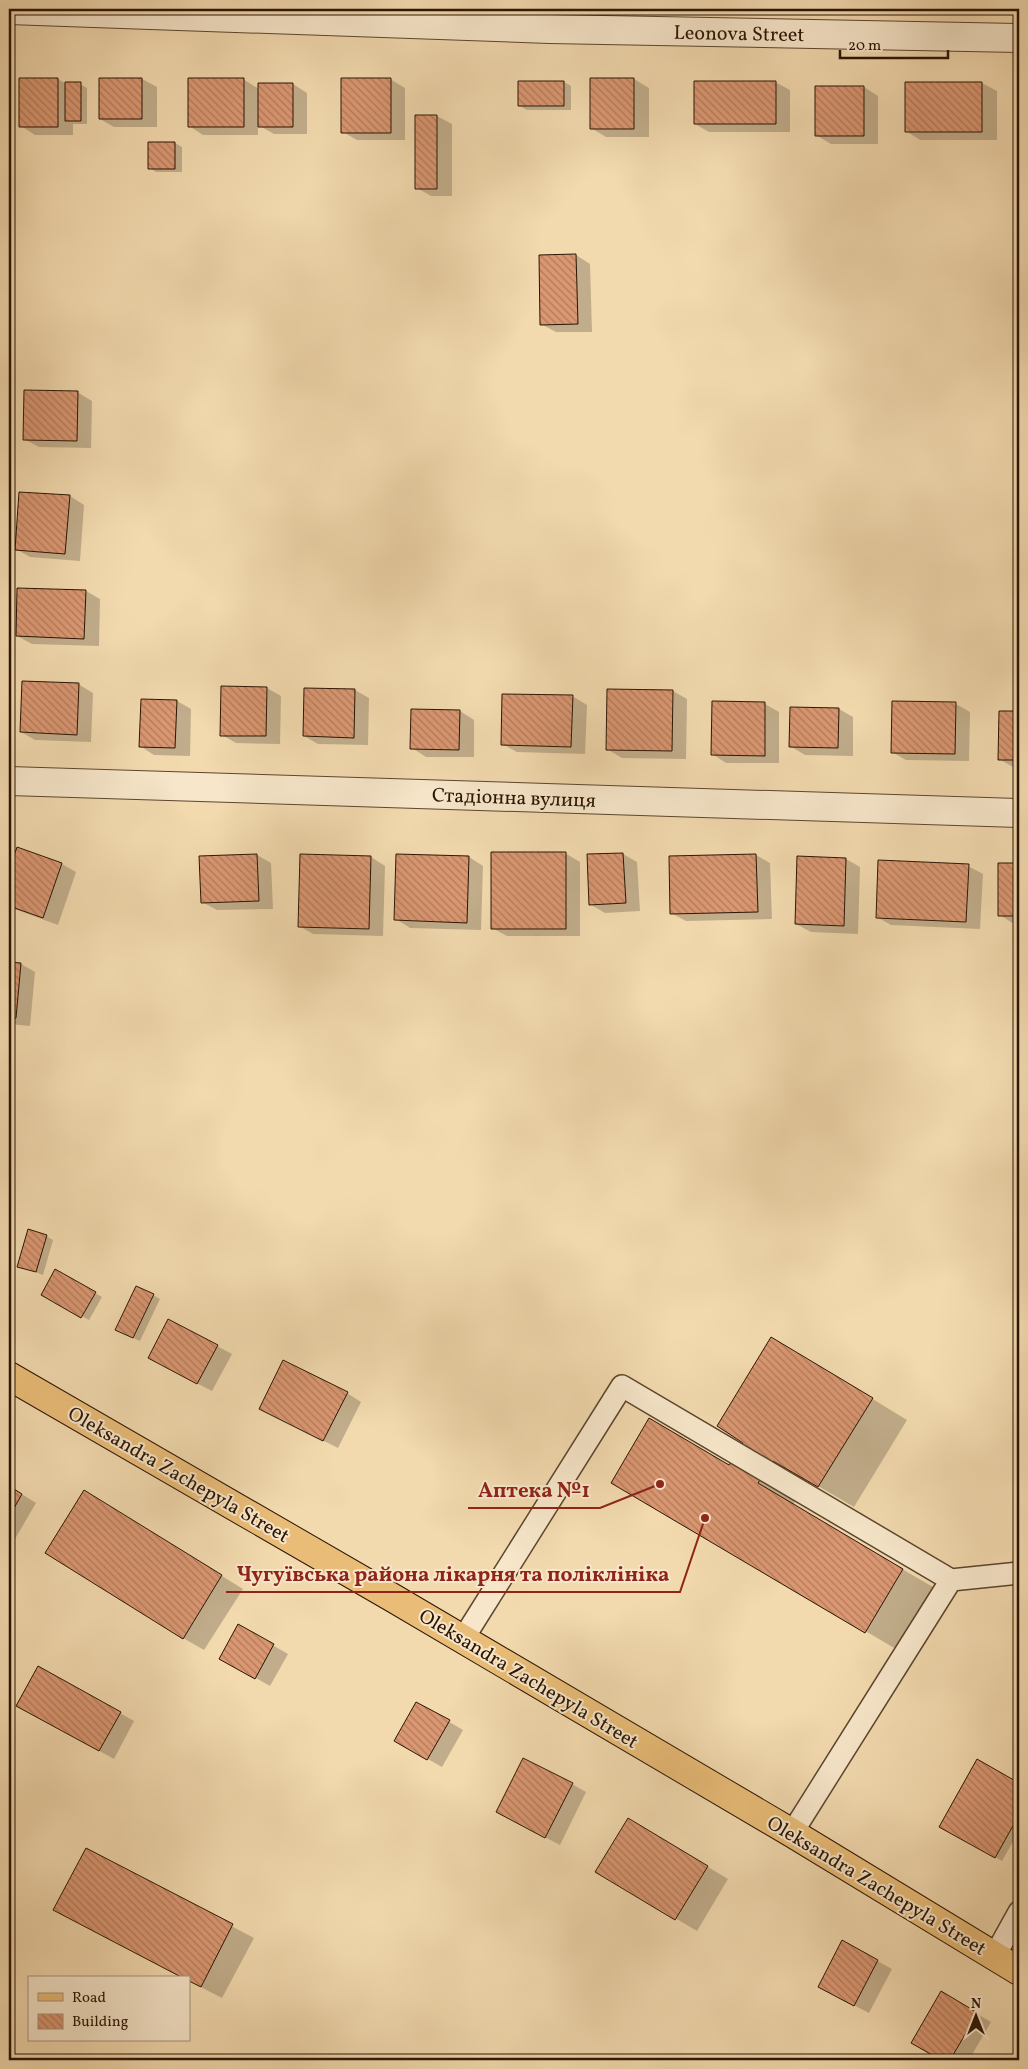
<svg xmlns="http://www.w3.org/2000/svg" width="1028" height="2069" font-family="Vollkorn,serif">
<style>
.shadow{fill:#0003}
.building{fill:url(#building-back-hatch);stroke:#2a1504}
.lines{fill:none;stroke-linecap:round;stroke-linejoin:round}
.service-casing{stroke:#5c462e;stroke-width:24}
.minor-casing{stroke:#5c462e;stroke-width:30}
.primary-casing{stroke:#2a1504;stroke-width:30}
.service{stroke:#f7e6ca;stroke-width:21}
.minor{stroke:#f7e6ca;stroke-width:28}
.primary{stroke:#e9bc77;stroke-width:28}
.labels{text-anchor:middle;stroke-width:4;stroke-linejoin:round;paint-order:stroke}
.street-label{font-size:20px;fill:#2a1504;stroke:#f7e6ca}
.leader{fill:none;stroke:#8f2418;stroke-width:2}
.callout-dot{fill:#8f2418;stroke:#f7e6ca;stroke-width:2}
.callout-label{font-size:21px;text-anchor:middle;font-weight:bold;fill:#8f2418;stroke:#f7e6ca;stroke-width:4;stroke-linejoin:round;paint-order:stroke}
</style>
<defs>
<pattern id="building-back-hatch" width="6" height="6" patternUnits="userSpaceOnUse" patternTransform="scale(1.25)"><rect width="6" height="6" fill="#da9772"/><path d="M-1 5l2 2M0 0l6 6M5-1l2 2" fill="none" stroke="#b17a5b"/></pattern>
</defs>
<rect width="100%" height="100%" fill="#f2d9ae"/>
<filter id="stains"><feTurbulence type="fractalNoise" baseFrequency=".004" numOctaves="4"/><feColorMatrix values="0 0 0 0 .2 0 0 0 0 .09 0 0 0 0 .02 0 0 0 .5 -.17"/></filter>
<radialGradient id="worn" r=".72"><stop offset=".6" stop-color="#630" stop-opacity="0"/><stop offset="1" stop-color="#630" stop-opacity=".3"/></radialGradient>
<path class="shadow" d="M 21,79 L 58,79 L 66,84 L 80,84 L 87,88 L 87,124 L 73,124 L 73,135 L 35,135 L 21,126 Z
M 100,79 L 142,79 L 157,87 L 157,127 L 114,127 L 100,119 Z
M 243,79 L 259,89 L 293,84 L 307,93 L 307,134 L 274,134 L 258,125 L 258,135 L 203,135 L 189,126 Z
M 390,79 L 405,88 L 405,140 L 357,140 L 343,132 Z
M 591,79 L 634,79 L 649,88 L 649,137 L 606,137 L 591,128 Z
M 564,82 L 571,86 L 571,110 L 527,110 L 520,106 Z
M 775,82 L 790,90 L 790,132 L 709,132 L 695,124 Z
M 906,83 L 982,83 L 997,91 L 997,140 L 920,140 L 906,131 Z
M 864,87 L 878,96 L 878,144 L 831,144 L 816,135 Z
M 417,116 L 437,116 L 452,124 L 452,196 L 431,196 L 417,188 Z
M 175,143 L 182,147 L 182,172 L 156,172 L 150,168 Z
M 576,255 L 590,264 L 592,332 L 556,332 L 541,324 L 540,256 Z
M 77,392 L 92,401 L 91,448 L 39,447 L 24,439 Z
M 21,493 L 70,496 L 84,505 L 80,561 L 30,557 L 16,549 Z
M 86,591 L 100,599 L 99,646 L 32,644 L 17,636 Z
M 78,684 L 93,693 L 91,742 L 35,740 L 21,732 Z
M 267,688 L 281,696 L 280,744 L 236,743 L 222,735 Z
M 355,690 L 369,698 L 368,745 L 318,744 L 304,736 Z
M 673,691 L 687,699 L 686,759 L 622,758 L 607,749 Z
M 572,696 L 587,705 L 585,754 L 517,752 L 502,744 Z
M 177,701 L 191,709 L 190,756 L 154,755 L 140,746 Z
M 765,704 L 779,712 L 779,763 L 726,763 L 712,754 Z
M 956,704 L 970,712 L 969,761 L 906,760 L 892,752 Z
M 839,709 L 853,717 L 853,756 L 805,755 L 790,746 Z
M 460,711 L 474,720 L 474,757 L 426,757 L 412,748 Z
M 1000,712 L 1019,712 L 1019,768 L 1013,767 L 999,759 Z
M 17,849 L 62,864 L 76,872 L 58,925 L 9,907 L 9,874 Z
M 565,853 L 580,862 L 580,936 L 507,936 L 492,928 Z
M 623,854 L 637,862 L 640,911 L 605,913 L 590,904 Z
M 257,855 L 271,863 L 273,909 L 217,910 L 202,902 Z
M 756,855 L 770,863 L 772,919 L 686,921 L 671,913 L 670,857 Z
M 371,857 L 385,866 L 383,936 L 313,934 L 299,926 Z
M 469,857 L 483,866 L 481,930 L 410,928 L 396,919 Z
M 846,859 L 860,867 L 858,934 L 811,932 L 796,924 Z
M 1000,864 L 1019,864 L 1019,924 L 1014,924 L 1000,915 Z
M 968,866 L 983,874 L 980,929 L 891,925 L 877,917 Z
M 9,963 L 21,964 L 35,972 L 30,1026 L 9,1024 Z
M 46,1236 L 53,1240 L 43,1275 L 19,1266 Z
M 56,1271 L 102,1297 L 89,1320 L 42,1294 Z
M 153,1295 L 160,1299 L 140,1341 L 124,1334 Z
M 217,1346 L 232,1354 L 212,1391 L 163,1366 Z
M 807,1359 L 907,1420 L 854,1507 L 808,1480 L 793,1505 L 938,1590 L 901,1652 L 613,1482 L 730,1467 Z
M 347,1393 L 361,1402 L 338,1448 L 260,1409 Z
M 9,1486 L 36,1503 L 15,1539 L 9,1536 Z
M 105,1504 L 243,1589 L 204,1650 L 183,1638 Z
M 239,1626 L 288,1654 L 270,1686 L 220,1658 Z
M 417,1703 L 463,1730 L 442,1767 L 396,1741 Z
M 120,1713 L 134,1721 L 114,1759 L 32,1714 Z
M 978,1761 L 1019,1784 L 1019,1831 L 1002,1861 L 941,1826 Z
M 572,1784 L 586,1792 L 560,1845 L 512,1820 Z
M 9,1817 L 14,1820 L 9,1830 Z
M 649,1832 L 728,1879 L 697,1931 L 597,1872 Z
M 86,1849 L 254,1938 L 222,1998 L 189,1981 L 189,1978 Z
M 843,1942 L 892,1969 L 869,2013 L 834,1995 Z
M 941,1993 L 991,2022 L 969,2060 L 943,2060 L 913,2042 Z"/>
<path class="building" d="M 19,78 L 58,78 L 58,127 L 19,127 Z
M 99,78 L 142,78 L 142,119 L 99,119 Z
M 188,78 L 244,78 L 244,127 L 188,127 Z
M 341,78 L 391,78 L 391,133 L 341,133 Z
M 590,78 L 634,78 L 634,129 L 590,129 Z
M 518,81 L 564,81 L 564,106 L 518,106 Z
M 694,81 L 776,81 L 776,124 L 694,124 Z
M 65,82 L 81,82 L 81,121 L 65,121 Z
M 905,82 L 982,82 L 982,132 L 905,132 Z
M 258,83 L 293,83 L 293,127 L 258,127 Z
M 815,86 L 864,86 L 864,136 L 815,136 Z
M 415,115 L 437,115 L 437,189 L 415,189 Z
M 148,142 L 175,142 L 175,169 L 148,169 Z
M 576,254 L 578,324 L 540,325 L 539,255 Z
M 24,390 L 78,391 L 77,441 L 23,440 Z
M 19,492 L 70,495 L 65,554 L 15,550 Z
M 17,588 L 86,590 L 84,639 L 16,636 Z
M 22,681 L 79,683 L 77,735 L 20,732 Z
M 221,686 L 267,687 L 266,736 L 220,736 Z
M 304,688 L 355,689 L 354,738 L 303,736 Z
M 607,689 L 673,690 L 672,751 L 606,750 Z
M 502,694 L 573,695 L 571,747 L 501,745 Z
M 141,699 L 177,700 L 175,748 L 139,747 Z
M 712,701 L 765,702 L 765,756 L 711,755 Z
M 892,701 L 956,702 L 955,754 L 891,753 Z
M 790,707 L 839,708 L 838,748 L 789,747 Z
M 411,709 L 460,710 L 459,750 L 410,749 Z
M 999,711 L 1019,711 L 1019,760 L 998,760 Z
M 17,847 L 62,863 L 43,918 L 9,906 L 9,870 Z
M 491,852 L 566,852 L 566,929 L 491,929 Z
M 623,853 L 626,903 L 589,905 L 587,854 Z
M 257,854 L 259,901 L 201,903 L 199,856 Z
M 300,854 L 371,856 L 369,929 L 298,927 Z
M 396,854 L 469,856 L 467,923 L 394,920 Z
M 756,854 L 758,912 L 670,914 L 669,856 Z
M 797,856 L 846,858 L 844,926 L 795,924 Z
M 878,860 L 969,864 L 966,922 L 876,918 Z
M 998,863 L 1019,863 L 1019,916 L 998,916 Z
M 9,962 L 21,963 L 16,1018 L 9,1018 Z
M 28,1229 L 47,1235 L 36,1272 L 17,1267 Z
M 55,1269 L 96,1292 L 81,1318 L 41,1295 Z
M 136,1286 L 154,1294 L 133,1338 L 115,1330 Z
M 168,1319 L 218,1345 L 197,1384 L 148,1358 Z
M 771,1337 L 873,1398 L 818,1487 L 773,1461 L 758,1483 L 903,1569 L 865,1633 L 611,1483 L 649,1418 L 729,1465 L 743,1443 L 717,1426 Z
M 283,1360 L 348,1392 L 323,1441 L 259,1409 Z
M 9,1486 L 22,1494 L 9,1517 Z
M 84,1490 L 222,1575 L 183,1639 L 45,1553 Z
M 238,1624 L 274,1644 L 255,1679 L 219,1659 Z
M 38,1666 L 121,1712 L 99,1751 L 16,1706 Z
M 416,1702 L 450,1720 L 427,1760 L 394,1741 Z
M 523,1758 L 573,1783 L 545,1838 L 496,1812 Z
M 977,1759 L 1019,1783 L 1019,1815 L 995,1858 L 939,1827 Z
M 628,1818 L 708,1866 L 675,1920 L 595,1872 Z
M 86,1848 L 233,1924 L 201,1987 L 189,1981 L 189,1978 L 183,1978 L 53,1910 Z
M 842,1940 L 878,1960 L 854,2006 L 818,1987 Z
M 941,1991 L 978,2013 L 950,2060 L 941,2060 L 911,2043 Z"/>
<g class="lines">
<g class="service-casing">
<path id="service" d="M 463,1639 L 622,1386 L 951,1580
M 792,1833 L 951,1580 L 1019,1573
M 994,1957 L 1019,1912"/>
</g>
<g class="minor-casing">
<path id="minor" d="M 9,10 L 550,29 L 1019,38
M 9,781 L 1019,813"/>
</g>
<g class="primary-casing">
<path id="primary" d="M 9,1376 L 393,1598 L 792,1833 L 1019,1971"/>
</g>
<use href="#service" class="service"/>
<use href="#minor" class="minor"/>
<use href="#primary" class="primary"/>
</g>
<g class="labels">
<g class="street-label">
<text transform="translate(739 33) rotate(1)" y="7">Leonova Street</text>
<text transform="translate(514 797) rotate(2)" y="7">Стадіонна вулиця</text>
<text transform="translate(179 1474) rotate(30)" y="7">Oleksandra Zachepyla Street</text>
<text transform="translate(529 1678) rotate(31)" y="7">Oleksandra Zachepyla Street</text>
<text transform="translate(877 1885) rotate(31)" y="7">Oleksandra Zachepyla Street</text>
</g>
</g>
<path class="leader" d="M660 1484L600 1508H468M705 1518L680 1592H226"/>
<g class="callout-dot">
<circle cx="660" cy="1484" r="5"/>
<circle cx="705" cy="1518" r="5"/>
</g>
<g class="callout-label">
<text x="534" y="1497">Аптека №1</text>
<text x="453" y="1581">Чугуївська района лікарня та поліклініка</text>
</g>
<rect width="1028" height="2069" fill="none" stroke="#f2d9ae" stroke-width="30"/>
<rect x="10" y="10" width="1008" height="2049" fill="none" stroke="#2a1504" stroke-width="2.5"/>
<rect x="15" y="15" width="998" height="2039" fill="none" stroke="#2a1504"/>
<rect x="28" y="1976" width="162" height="65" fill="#f7e6ca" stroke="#a5927b"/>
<rect x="38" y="1993" width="25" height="8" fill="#e9bc77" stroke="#a5927b"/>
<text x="72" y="2002" font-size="15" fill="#2a1504">Road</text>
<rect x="38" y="2014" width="25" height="15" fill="url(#building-back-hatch)" stroke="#a5927b"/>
<text x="72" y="2026" font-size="15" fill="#2a1504">Building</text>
<g transform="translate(976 2016)" stroke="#f7e6ca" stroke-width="4" paint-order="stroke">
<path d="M0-4L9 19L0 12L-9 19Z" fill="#2a1504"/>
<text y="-8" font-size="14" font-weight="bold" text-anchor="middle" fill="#2a1504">N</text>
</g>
<path d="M840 50v8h108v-8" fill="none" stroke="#2a1504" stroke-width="2.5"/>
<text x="848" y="50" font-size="15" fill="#2a1504" stroke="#f7e6ca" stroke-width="4" paint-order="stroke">20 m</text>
<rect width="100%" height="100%" filter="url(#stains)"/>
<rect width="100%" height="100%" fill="url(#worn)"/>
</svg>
